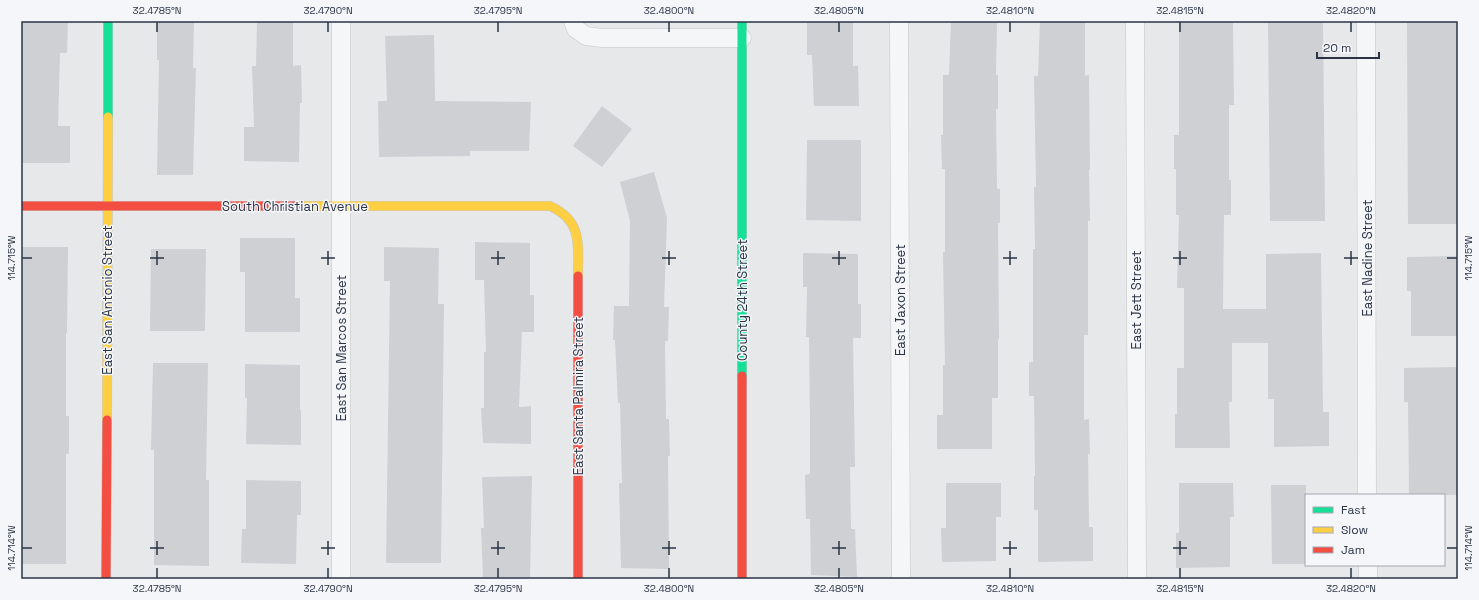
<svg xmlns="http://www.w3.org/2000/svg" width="1479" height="600" font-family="'Space Grotesk',sans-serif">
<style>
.building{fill:#ced0d3}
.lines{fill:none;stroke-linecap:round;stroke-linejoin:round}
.street-casing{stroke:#c4c6c8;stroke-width:19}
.fast-casing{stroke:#c4c6c8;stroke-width:10}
.slow-casing{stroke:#c4c6c8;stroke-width:10}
.jam-casing{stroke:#c4c6c8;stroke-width:10}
.street{stroke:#f5f6f7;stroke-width:18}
.fast{stroke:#16e098;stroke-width:9}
.slow{stroke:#ffcf43;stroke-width:9}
.jam{stroke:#f24e42;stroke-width:9}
.ticks{fill:none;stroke:#2b3445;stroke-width:1.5}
.labels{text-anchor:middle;stroke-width:3;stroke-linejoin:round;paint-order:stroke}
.street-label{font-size:13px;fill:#2b3445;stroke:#f4f6f9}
.neatline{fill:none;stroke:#2b3445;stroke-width:1.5}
.ticks-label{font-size:10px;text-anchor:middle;fill:#2b3445}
</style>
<rect width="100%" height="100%" fill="#e6e8ea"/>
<path class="building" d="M 21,21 L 68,21 L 67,53 L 60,53 L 58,126 L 70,126 L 70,163 L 21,163 L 21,126 L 22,126 Z
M 157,21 L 194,21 L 193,68 L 196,68 L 193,175 L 157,175 L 159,60 L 157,60 Z
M 257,21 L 293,21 L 293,66 L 301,65 L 302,103 L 300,103 L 299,162 L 244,161 L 244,127 L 254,127 L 252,66 L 256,66 Z
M 807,21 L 853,21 L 853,66 L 858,66 L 859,106 L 814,106 L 812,55 L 807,55 Z
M 951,21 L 997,21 L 996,75 L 998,75 L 998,109 L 996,109 L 997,189 L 1000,189 L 1000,223 L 998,223 L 999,339 L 998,339 L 998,398 L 992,398 L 992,449 L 937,449 L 937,415 L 943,415 L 943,365 L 945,365 L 943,252 L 945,252 L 945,169 L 942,169 L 941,135 L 943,135 L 943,75 L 949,75 Z
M 1040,21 L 1085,21 L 1085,76 L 1089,75 L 1090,170 L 1089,170 L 1090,221 L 1088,221 L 1088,335 L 1084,335 L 1084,420 L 1089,419 L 1090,454 L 1088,454 L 1089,527 L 1093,527 L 1093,561 L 1038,562 L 1038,510 L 1034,510 L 1034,476 L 1035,476 L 1034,396 L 1029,396 L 1029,362 L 1033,362 L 1033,249 L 1035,249 L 1034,187 L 1036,187 L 1034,76 L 1038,76 Z
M 1179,21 L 1233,21 L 1234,105 L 1229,105 L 1229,180 L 1231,180 L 1231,215 L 1224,215 L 1223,309 L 1266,309 L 1266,254 L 1321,253 L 1323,412 L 1329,412 L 1329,446 L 1274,447 L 1274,399 L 1268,399 L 1268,343 L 1232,343 L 1232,402 L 1229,402 L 1230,448 L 1175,448 L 1175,414 L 1177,414 L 1177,368 L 1184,368 L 1184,288 L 1177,288 L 1179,215 L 1176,215 L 1176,169 L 1174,169 L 1174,135 L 1179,135 Z
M 1268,21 L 1323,21 L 1325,221 L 1270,221 Z
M 1407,21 L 1458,21 L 1458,224 L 1408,224 Z
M 434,35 L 435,101 L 531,102 L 529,151 L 470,151 L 470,156 L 379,157 L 378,101 L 387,101 L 385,36 Z
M 602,106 L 632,129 L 602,167 L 573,146 Z
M 807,140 L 861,140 L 861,221 L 806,220 Z
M 654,172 L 667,218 L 664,307 L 669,307 L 668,341 L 665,341 L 666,419 L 669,419 L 670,456 L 668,456 L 669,569 L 621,568 L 619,483 L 622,483 L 620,403 L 618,403 L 615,340 L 613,340 L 614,306 L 629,306 L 630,221 L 620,182 Z
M 240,238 L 295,238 L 295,298 L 300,298 L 300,332 L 245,332 L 245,272 L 240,272 Z
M 475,242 L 530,243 L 530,295 L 534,295 L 534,332 L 522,332 L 519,407 L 531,406 L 531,444 L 483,443 L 481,408 L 484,408 L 484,352 L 486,352 L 484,280 L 475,280 Z
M 21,247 L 68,247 L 67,333 L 66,333 L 66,416 L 69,416 L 69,454 L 66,454 L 66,564 L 21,564 Z
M 384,247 L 439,248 L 438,304 L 444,304 L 441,563 L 386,563 L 390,281 L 384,281 Z
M 151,249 L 206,249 L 205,331 L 150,331 Z
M 803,253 L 858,254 L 858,304 L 861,304 L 861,338 L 853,338 L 855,467 L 850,467 L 851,529 L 855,529 L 857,577 L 811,575 L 810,519 L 806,519 L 805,475 L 810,474 L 810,422 L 809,337 L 806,337 L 807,287 L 803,287 Z
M 1458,256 L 1458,336 L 1411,336 L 1411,291 L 1407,291 L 1407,257 Z
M 153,363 L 208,363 L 206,480 L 209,480 L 209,566 L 154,565 L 154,450 L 151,450 Z
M 245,364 L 300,365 L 300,410 L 301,410 L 301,445 L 246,444 L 247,398 L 245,398 Z
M 1458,367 L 1458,495 L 1409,495 L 1408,402 L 1404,402 L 1404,368 Z
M 532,476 L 530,577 L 483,577 L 481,528 L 484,528 L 482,477 Z
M 246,480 L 301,481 L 301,515 L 297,515 L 296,564 L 241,563 L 242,529 L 246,529 Z
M 946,483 L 1001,483 L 1001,517 L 996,517 L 996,561 L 942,562 L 941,528 L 946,528 Z
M 1179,483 L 1233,483 L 1234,517 L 1230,517 L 1230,567 L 1176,568 L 1176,533 L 1179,533 Z
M 1271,485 L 1306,485 L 1306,564 L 1272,564 Z"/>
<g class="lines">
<g class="street-casing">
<path id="street" d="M 573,21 L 576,29 L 586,36 L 602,38 L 742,38
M 899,21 L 901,579
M 1135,21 L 1137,579
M 1366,21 L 1367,495
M 1368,565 L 1368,579
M 341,579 L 341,21"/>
</g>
<g class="fast-casing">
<path id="fast" d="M 742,21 L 742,376
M 108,117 L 108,21"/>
</g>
<g class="slow-casing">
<path id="slow" d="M 297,206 L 550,206 C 583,221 578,245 578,276
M 107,420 L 108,117"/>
</g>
<g class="jam-casing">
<path id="jam" d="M 21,206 L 297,206
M 578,276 L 578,579
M 742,376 L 742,579
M 106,579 L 107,420"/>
</g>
<use href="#street" class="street"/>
<use href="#fast" class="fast"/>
<use href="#slow" class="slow"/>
<use href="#jam" class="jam"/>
</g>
<path class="ticks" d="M 157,22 L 157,32M 328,22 L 328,32M 498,22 L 498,32M 669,22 L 669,32M 839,22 L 839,32M 1010,22 L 1010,32M 1180,22 L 1180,32M 1351,22 L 1351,32M 157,251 L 157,265M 328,251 L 328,265M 498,251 L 498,265M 669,251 L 669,265M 839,251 L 839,265M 1010,251 L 1010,265M 1180,251 L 1180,265M 1351,251 L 1351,265M 22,258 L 32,258M 150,258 L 164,258M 321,258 L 335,258M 491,258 L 505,258M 662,258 L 676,258M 832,258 L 846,258M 1003,258 L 1017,258M 1173,258 L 1187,258M 1344,258 L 1358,258M 1447,258 L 1457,258M 157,541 L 157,555M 328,541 L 328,555M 498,541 L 498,555M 669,541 L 669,555M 839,541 L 839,555M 1010,541 L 1010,555M 1180,541 L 1180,555M 22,548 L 32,548M 150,548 L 164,548M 321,548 L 335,548M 491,548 L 505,548M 662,548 L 676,548M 832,548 L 846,548M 1003,548 L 1017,548M 1173,548 L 1187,548M 1447,548 L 1457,548M 157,568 L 157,578M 328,568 L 328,578M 498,568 L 498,578M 669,568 L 669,578M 839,568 L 839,578M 1010,568 L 1010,578M 1180,568 L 1180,578M 1351,568 L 1351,578"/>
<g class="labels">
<g class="street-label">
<text x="295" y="211">South Christian Avenue</text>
<text transform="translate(1367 258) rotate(-90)" y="5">East Nadine Street</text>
<text transform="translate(107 300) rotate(-90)" y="5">East San Antonio Street</text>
<text transform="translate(742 300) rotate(-90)" y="5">County 24th Street</text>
<text transform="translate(900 300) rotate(-90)" y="5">East Jaxon Street</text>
<text transform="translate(1136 300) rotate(-90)" y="5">East Jett Street</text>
<text transform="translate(341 348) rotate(-90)" y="5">East San Marcos Street</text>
<text transform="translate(578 396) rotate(-90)" y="5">East Santa Palmira Street</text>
</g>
</g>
<rect width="1479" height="600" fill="none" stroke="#f4f6f9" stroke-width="44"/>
<rect x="1305" y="494" width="140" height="72" fill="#f4f6f9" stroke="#a4a8b1"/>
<rect x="1313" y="507" width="20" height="6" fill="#16e098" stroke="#a4a8b1"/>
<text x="1341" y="514" font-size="12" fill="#2b3445">Fast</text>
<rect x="1313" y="527" width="20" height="6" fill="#ffcf43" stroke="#a4a8b1"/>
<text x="1341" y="534" font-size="12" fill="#2b3445">Slow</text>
<rect x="1313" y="547" width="20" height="6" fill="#f24e42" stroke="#a4a8b1"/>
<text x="1341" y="554" font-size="12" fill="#2b3445">Jam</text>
<path d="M1317 52v6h62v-6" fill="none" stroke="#2b3445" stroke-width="2"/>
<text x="1323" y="52" font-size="12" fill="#2b3445" stroke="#f4f6f9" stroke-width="3" paint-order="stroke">20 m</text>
<rect x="22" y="22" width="1435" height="556" class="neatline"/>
<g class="ticks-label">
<text x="157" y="14">32.4785°N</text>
<text x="328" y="14">32.4790°N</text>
<text x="498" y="14">32.4795°N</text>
<text x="669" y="14">32.4800°N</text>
<text x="839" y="14">32.4805°N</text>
<text x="1010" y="14">32.4810°N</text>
<text x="1180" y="14">32.4815°N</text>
<text x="1351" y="14">32.4820°N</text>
<text transform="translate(1468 258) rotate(-90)" y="4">114.715°W</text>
<text transform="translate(11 258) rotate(-90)" y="4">114.715°W</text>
<text transform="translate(1468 548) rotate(-90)" y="4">114.714°W</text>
<text transform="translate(11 548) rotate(-90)" y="4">114.714°W</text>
<text x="157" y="592">32.4785°N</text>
<text x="328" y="592">32.4790°N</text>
<text x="498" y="592">32.4795°N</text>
<text x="669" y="592">32.4800°N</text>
<text x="839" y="592">32.4805°N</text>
<text x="1010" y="592">32.4810°N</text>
<text x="1180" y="592">32.4815°N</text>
<text x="1351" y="592">32.4820°N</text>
</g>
</svg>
